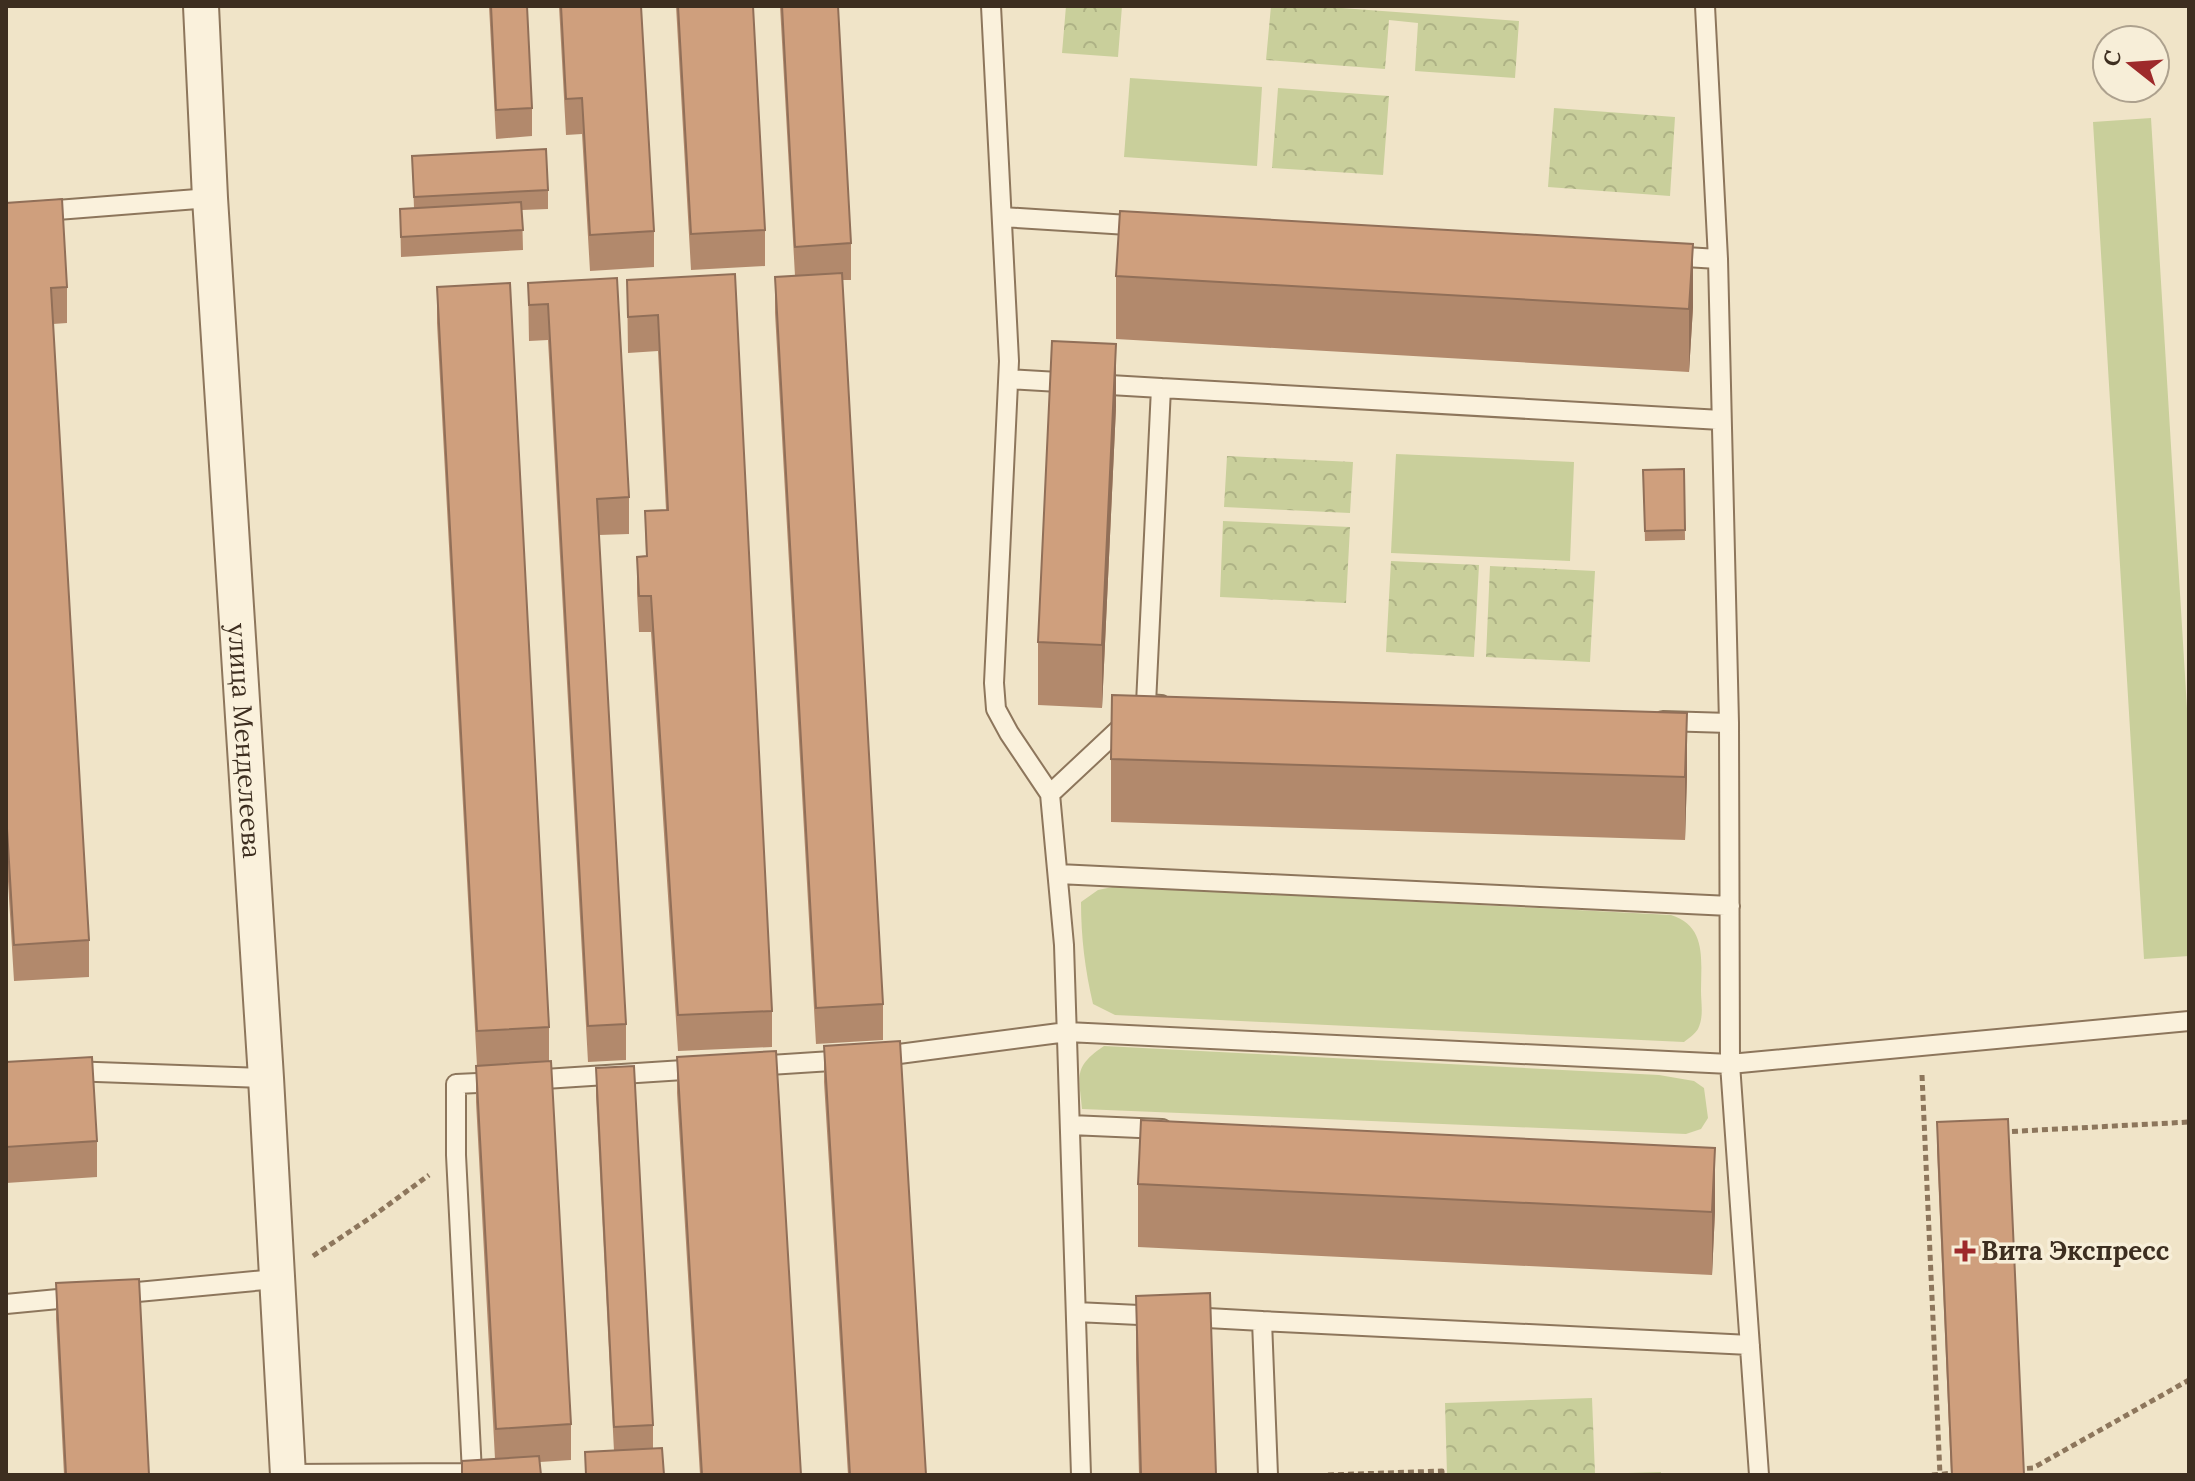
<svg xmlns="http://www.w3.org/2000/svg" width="2195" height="1481" font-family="Lora,serif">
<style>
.green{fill:#c9cf9b}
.park{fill:url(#park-crowns)}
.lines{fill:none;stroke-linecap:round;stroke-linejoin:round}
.service-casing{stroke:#8d765c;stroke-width:22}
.minor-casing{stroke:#8d765c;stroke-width:38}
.path{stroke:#8d765c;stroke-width:5;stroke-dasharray:6 4;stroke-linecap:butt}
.service{stroke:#faf1dc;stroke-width:18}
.minor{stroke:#faf1dc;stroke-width:34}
.wall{fill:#b2896c}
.shaded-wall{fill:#916f58}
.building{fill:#cf9f7d;stroke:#916f58;stroke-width:2}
.poi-dot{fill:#9e2a2b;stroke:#f7eed8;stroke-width:3}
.labels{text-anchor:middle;stroke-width:7;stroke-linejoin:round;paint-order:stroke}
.street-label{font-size:26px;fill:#3d2e20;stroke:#f7eed8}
.poi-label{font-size:26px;font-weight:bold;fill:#3d2e20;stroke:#f7eed8;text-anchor:start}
</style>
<defs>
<pattern id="park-crowns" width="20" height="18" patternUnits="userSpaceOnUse" patternTransform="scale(2)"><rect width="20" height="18" fill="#c9cf9b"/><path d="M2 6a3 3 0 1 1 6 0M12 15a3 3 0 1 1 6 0" fill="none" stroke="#aeb285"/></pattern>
</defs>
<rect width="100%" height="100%" fill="#f0e4c8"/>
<path class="green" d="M 1130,78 L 1262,87 L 1257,166 L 1124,157 Z
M 2151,118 L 2189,741 L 2189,956 L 2144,959 L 2093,122 Z
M 1396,454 L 1574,462 L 1570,561 L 1391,553 Z
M 1117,886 L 1671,915 C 1707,926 1701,960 1701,991 C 1701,1003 1704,1017 1698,1029 C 1695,1034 1689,1038 1684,1042 L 1115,1015 L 1093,1004 C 1085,970 1081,937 1081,902 L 1098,890 Z
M 1104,1046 L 1659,1075 L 1694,1081 L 1704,1088 L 1708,1118 L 1701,1129 L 1686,1134 L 1082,1109 C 1079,1075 1073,1067 1104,1046 Z"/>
<path class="park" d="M 1066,6 L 1122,6 L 1118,57 L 1062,53 Z
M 1271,6 L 1314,6 L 1519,21 L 1515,78 L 1415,71 L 1418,23 L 1389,20 L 1385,69 L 1266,60 Z
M 1278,88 L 1389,96 L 1383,175 L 1272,168 Z
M 1554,108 L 1675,117 L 1670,196 L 1548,187 Z
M 1227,456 L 1353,462 L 1350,513 L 1224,507 Z
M 1223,521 L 1350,527 L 1346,603 L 1220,597 Z
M 1391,561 L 1479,565 L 1474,657 L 1386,652 Z
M 1490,566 L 1595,571 L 1590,662 L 1486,657 Z
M 1592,1398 L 1595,1474 L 1661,1472 L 1661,1475 L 1447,1475 L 1445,1403 Z"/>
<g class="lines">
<g class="service-casing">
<path id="service" d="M 991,6 L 1009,361 L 994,683 L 996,709 L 1009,733 L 1050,794 L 1064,945 L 1081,1475
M 1705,6 L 1718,259 L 1729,723 L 1730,1064 L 1759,1475
M 6,214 L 210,198
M 1002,217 L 1144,226
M 1669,256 L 1718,259
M 1009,379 L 1161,388
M 1161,705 L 1146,704 L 1161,388 L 1721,420
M 1663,721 L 1729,723
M 1050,794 L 1129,720
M 1058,874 L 1730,906
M 876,1057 L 1067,1032 L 1730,1064 L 2189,1021
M 753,1066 L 847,1060
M 69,1071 L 266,1078
M 529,1080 L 699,1069
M 1070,1125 L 1162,1129
M 116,1294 L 276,1279
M 6,1304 L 79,1297
M 1076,1312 L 1160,1316
M 1189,1317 L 1262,1321
M 288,1474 L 472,1473 L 456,1155 L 456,1084 L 499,1082
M 1268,1475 L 1262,1321 L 1750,1345"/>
</g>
<g class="minor-casing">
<g id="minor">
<path id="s1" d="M 201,6 L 210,198 L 266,1078 L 288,1475"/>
</g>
</g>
<path class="path" d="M 1922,1075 L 1940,1475
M 2002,1132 L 2189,1122
M 313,1256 L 373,1216 L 429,1175
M 2017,1469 L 2033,1468 L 2189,1380
M 1328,1475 L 1442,1471 L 1442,1475
M 1932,1475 L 1955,1473"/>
<use href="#service" class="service"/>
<use href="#minor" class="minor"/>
</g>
<path class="wall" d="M 489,6 L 527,6 L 532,108 L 532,136 L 496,139 Z
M 559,6 L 641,6 L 654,231 L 654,267 L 590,271 L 582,134 L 566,135 Z
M 676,6 L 753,6 L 765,230 L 765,266 L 691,270 Z
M 780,6 L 838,6 L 851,243 L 851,280 L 842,280 L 883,1004 L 883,1040 L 816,1044 L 775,313 L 775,277 L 795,276 Z
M 412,156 L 548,190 L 548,209 L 522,210 L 523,250 L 401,257 L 400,209 L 414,208 Z
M 6,203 L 67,287 L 67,323 L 53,324 L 89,940 L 89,977 L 14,981 L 6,848 Z
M 735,274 L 772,1011 L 772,1047 L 678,1051 L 651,632 L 639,632 L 637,593 L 637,557 L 646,556 L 645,511 L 666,510 L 658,351 L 628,353 L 627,280 Z
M 1116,276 L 1693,307 L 1689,372 L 1116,339 Z
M 617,278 L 629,497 L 629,534 L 599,535 L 626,1024 L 626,1060 L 588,1062 L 548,340 L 529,341 L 528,283 Z
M 437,287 L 549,1027 L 549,1062 L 571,1424 L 571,1460 L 540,1462 L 541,1475 L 462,1475 L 462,1461 L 495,1459 L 476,1102 L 476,1066 L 477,1066 L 437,323 Z
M 1116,407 L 1102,708 L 1038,705 L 1038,642 Z
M 1684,469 L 1685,540 L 1645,541 L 1643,470 Z
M 1111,759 L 1687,776 L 1685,840 L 1111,822 Z
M 824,1046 L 926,1475 L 848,1475 L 824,1082 Z
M 677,1057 L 801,1475 L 700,1475 L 677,1093 Z
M 6,1062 L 97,1141 L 97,1177 L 6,1183 Z
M 596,1068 L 653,1425 L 653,1448 L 664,1475 L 585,1475 L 585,1452 L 614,1451 L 596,1096 Z
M 1937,1122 L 2024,1475 L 1951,1475 L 1937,1150 Z
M 1138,1184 L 1715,1211 L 1712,1275 L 1138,1247 Z
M 56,1283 L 149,1475 L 64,1475 L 56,1319 Z
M 1136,1296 L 1216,1475 L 1139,1475 L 1136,1359 Z"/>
<path class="shaded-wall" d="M 1693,244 L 1693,307 L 1689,372 L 1689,309 Z
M 1116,344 L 1116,407 L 1102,708 L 1102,645 Z
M 1687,713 L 1687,776 L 1685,840 L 1685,777 Z
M 1715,1148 L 1715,1211 L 1712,1275 L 1712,1212 Z"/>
<path class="building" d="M 491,6 L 527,6 L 532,108 L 496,110 Z
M 561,6 L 641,6 L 654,231 L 590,235 L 582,98 L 566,99 Z
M 678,6 L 753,6 L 765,230 L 691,234 Z
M 782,6 L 838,6 L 851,243 L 795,247 Z
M 546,149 L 548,190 L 414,197 L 412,156 Z
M 62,199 L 67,287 L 51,288 L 89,940 L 14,945 L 6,812 L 6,203 Z
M 521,202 L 523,230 L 401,237 L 400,209 Z
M 1120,211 L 1693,244 L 1689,309 L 1116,276 Z
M 842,273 L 883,1004 L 816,1008 L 775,277 Z
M 735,274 L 772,1011 L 678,1015 L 651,596 L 639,596 L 637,557 L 647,556 L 645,511 L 668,510 L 658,315 L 628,317 L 627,280 Z
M 617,278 L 629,497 L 597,499 L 626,1024 L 588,1026 L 548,304 L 529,305 L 528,283 Z
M 510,283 L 549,1027 L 477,1031 L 437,287 Z
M 1052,341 L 1116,344 L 1102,645 L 1038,642 Z
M 1684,469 L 1685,530 L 1645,531 L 1643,470 Z
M 1112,695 L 1687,713 L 1685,777 L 1111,759 Z
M 900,1041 L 926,1475 L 850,1475 L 824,1046 Z
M 776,1051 L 801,1475 L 702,1475 L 677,1057 Z
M 92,1057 L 97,1141 L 6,1147 L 6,1062 Z
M 551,1061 L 571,1424 L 496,1429 L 476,1066 Z
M 634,1066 L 653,1425 L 614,1427 L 596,1068 Z
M 2008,1119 L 2024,1475 L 1952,1475 L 1937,1122 Z
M 1141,1120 L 1715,1148 L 1712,1212 L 1138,1184 Z
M 139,1279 L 149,1475 L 66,1475 L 56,1283 Z
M 1210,1293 L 1216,1475 L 1141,1475 L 1136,1296 Z
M 662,1448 L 664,1475 L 586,1475 L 585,1452 Z
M 539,1456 L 541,1475 L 462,1475 L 462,1461 Z"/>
<path class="poi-dot" d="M1961 1239h8v8h8v8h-8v8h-8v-8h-8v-8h8z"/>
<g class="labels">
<g class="street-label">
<text dy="9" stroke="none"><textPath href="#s1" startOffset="736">улица Менделеева</textPath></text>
</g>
<g class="poi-label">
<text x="1981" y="1260">Вита Экспресс</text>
</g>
</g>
<rect width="2195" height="1481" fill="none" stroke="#3d2e20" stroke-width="16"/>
<g transform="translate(2131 64) rotate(287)"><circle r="38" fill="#f7eed8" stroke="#ada18e" stroke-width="2"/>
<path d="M0-6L14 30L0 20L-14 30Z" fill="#9e2a2b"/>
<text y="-12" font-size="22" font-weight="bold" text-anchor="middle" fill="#3d2e20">С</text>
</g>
</svg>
